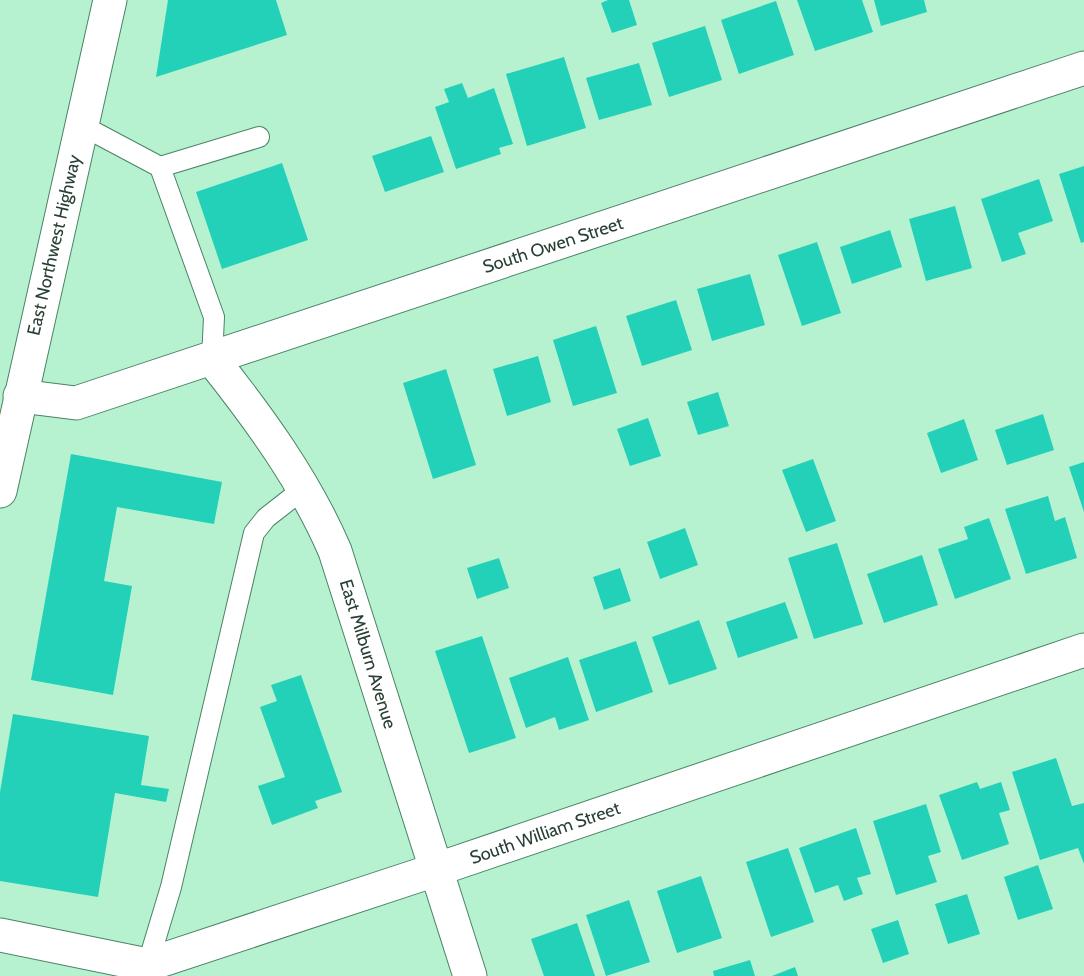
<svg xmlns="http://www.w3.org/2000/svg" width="1084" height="976" font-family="Cabin,sans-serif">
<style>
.building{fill:#23d1b9}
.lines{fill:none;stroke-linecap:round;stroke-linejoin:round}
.lane-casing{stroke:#4a8365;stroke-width:22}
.street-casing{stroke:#4a8365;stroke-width:35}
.primary-casing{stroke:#4a8365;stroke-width:35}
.lane{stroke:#fff;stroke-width:20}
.street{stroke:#fff;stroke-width:33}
.primary{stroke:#fff;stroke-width:33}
.labels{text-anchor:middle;stroke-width:4.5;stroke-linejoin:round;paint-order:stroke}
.street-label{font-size:18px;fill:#284033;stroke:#fff}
</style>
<rect width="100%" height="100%" fill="#b6f2d0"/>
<path class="building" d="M 168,0 L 276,0 L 287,35 L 156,77 Z
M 608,0 L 629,0 L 637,25 L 612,33 L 601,3 Z
M 797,0 L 862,0 L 873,32 L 815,51 Z
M 874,0 L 924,0 L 927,12 L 881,26 Z
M 776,1 L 794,55 L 739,74 L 721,20 Z
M 705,26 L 722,80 L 669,97 L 652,43 Z
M 564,57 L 586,128 L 527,146 L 506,74 Z
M 639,63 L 652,105 L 599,120 L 586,78 Z
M 462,83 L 468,98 L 494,88 L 513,144 L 499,148 L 501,154 L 456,169 L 435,107 L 449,102 L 444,89 Z
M 431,136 L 444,172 L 385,192 L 372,156 Z
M 282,163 L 308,240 L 222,269 L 196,192 Z
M 1084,166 L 1084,242 L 1081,243 L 1059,174 Z
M 1039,179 L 1053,221 L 1018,233 L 1026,254 L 1002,262 L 981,199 Z
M 955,206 L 972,268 L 926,281 L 909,219 Z
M 890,230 L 902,267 L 852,284 L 840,247 Z
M 817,242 L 841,313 L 802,326 L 778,255 Z
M 750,274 L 765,325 L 712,341 L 697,289 Z
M 676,300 L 692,350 L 642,366 L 626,316 Z
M 596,326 L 617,393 L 573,406 L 553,340 Z
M 538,356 L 551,402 L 507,416 L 493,369 Z
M 446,369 L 476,465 L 433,479 L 403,383 Z
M 718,392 L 729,426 L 698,435 L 687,402 Z
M 1043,414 L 1054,450 L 1007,465 L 995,430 Z
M 648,418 L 661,456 L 630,466 L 617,429 Z
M 964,419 L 978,460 L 941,473 L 927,433 Z
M 71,454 L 222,482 L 214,524 L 117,507 L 104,581 L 132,586 L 113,695 L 31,680 Z
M 813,459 L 836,521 L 806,532 L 782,470 Z
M 1084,462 L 1084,512 L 1069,467 Z
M 1048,496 L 1055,521 L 1065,517 L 1077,558 L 1026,574 L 1005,509 Z
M 989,518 L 1011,579 L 955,599 L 938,549 L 968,539 L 964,527 Z
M 685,528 L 698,565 L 660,579 L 647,542 Z
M 837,543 L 863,624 L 814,639 L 788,558 Z
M 922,555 L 938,605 L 884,623 L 867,574 Z
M 499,558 L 509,588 L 477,599 L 467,568 Z
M 620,568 L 631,601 L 604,610 L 593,577 Z
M 785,602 L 798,638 L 738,658 L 726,622 Z
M 699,620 L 717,669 L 669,685 L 652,637 Z
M 482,636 L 516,738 L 469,753 L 435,651 Z
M 636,641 L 653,692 L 596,712 L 579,660 Z
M 568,657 L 589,720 L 559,730 L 555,717 L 526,728 L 509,678 Z
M 301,675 L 342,792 L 315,801 L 318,808 L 272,825 L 258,786 L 285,777 L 260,707 L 277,701 L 271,685 Z
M 13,714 L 149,736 L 141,785 L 169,789 L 166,802 L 115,793 L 98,897 L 0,881 L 0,792 Z
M 1056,758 L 1072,806 L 1084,803 L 1084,864 L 1078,848 L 1040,860 L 1012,772 Z
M 977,782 L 980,789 L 1001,782 L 1010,810 L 999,813 L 1009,844 L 962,860 L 939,795 Z
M 926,804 L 941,852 L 928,856 L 937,882 L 896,895 L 873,821 Z
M 856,828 L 871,874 L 857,878 L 863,894 L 844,901 L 838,885 L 815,893 L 799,848 Z
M 788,848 L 814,922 L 771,937 L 746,862 Z
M 1038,865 L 1053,909 L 1018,920 L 1004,877 Z
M 701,876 L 722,938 L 677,953 L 657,891 Z
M 967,894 L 980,934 L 948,944 L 935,904 Z
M 629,900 L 650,962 L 606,976 L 586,915 Z
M 898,920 L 909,954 L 883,963 L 871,929 Z
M 577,923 L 595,976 L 544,976 L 531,939 Z
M 750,960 L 755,976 L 714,976 L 713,971 Z
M 795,967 L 798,976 L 772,976 Z"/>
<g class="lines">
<g class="lane-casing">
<path id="lane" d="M 81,125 L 160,167 L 259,137
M 160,167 L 214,317 L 212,359
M 146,970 L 171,887 L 254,533 L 266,518 L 303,489"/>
</g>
<g class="street-casing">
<path id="street" d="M 212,359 C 259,418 305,481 335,551 L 470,976
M 20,396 L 76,403 L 1084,68
M 0,935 L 147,965 L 435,870 L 1084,650"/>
</g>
<g class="primary-casing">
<path id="primary" d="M 0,491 L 110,0"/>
</g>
<use href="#lane" class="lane"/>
<use href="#street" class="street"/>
<use href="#primary" class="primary"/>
</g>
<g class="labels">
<g class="street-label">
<text transform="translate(54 245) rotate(-77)" y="6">East Northwest Highway</text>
<text transform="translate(553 245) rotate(-18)" y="6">South Owen Street</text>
<text transform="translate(368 654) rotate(73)" y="6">East Milburn Avenue</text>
<text transform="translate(545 833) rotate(-19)" y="6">South William Street</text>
</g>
</g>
</svg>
